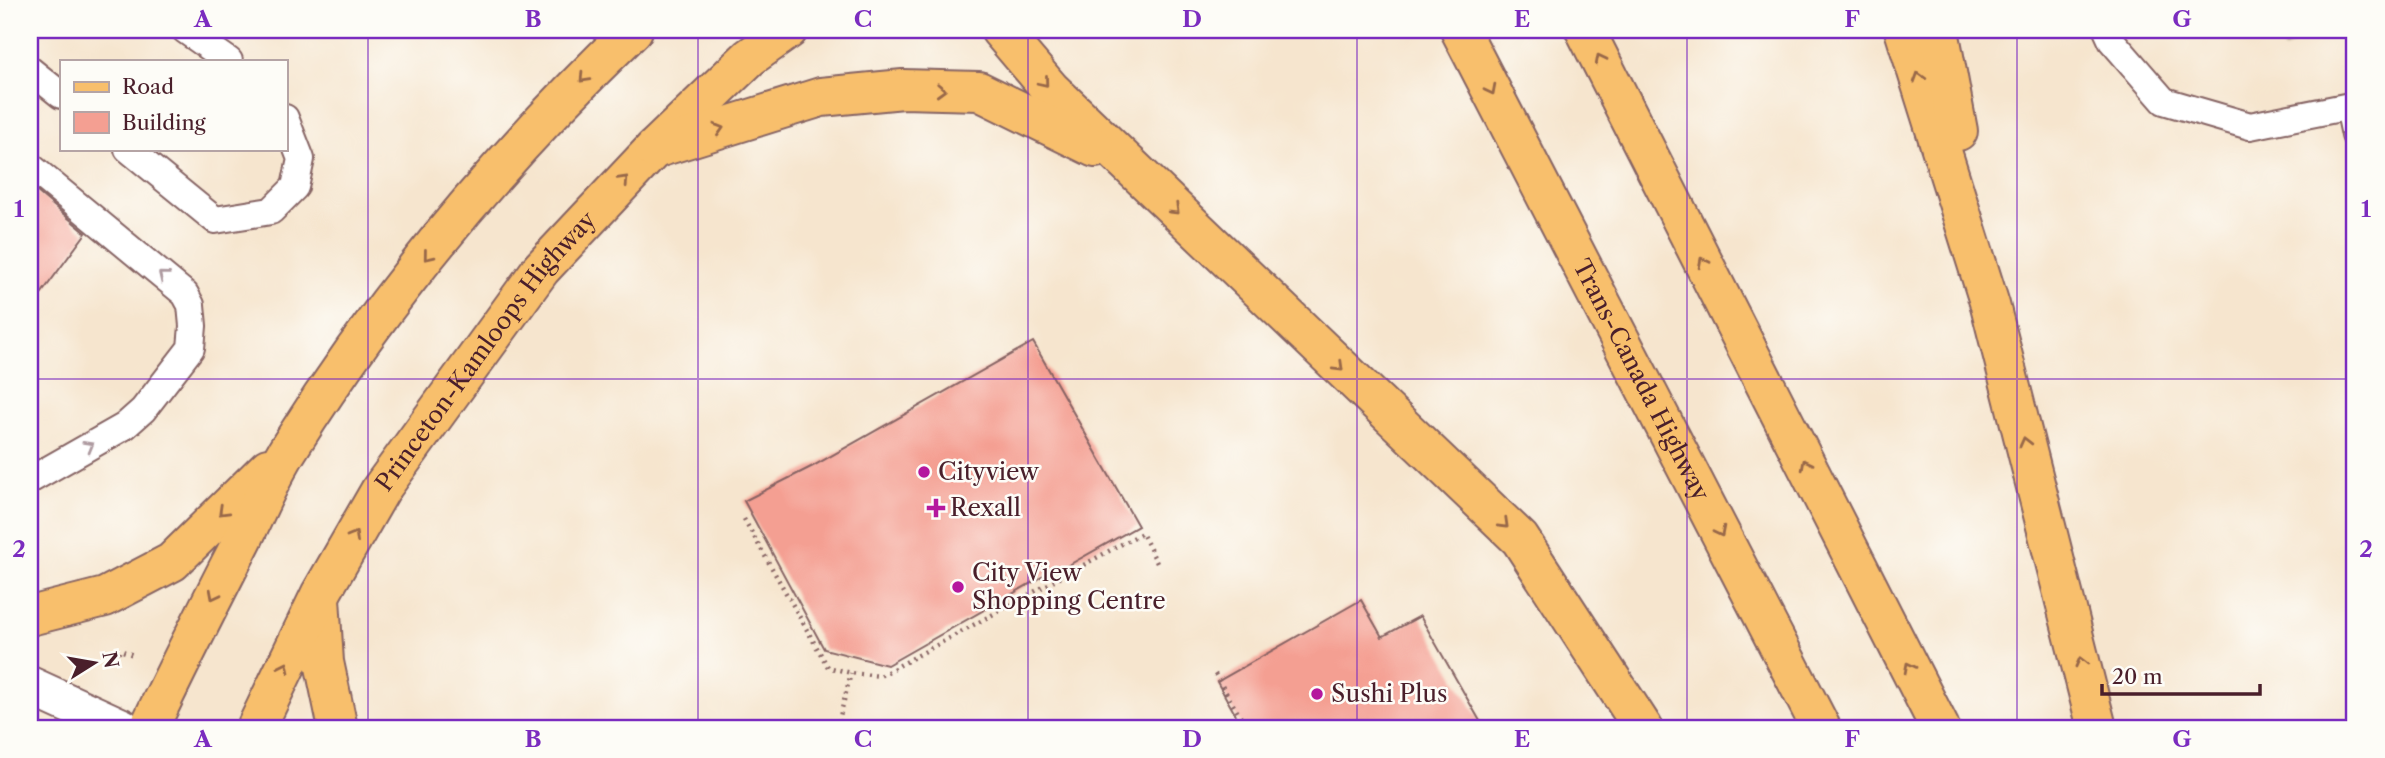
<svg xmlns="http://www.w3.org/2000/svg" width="2385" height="758" font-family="'Libre Caslon Text',serif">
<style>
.green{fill:#bfd579;stroke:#847a52;stroke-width:2}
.building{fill:#f49f92}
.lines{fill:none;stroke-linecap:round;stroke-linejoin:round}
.service-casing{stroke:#866464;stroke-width:30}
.tertiary-casing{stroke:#866464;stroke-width:42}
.primary-casing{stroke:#866464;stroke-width:42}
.motorway-casing{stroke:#866464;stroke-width:42}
.path{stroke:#866464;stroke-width:4.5;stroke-dasharray:2 5;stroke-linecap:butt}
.service{stroke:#fff;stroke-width:26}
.tertiary{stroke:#fff;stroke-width:38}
.primary{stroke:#f8bf6c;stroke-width:38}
.motorway{stroke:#f8bf6c;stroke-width:38}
.oneway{stroke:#986748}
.oneway2{stroke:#ae9aa0}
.grid{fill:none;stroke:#7b2cbf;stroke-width:2;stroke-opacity:0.55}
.poi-dot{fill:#b5179e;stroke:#fdfcf7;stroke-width:2.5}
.labels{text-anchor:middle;stroke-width:5;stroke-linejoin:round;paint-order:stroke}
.street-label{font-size:24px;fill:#4a1f2b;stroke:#fdfcf7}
.poi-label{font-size:24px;fill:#4a1f2b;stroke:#fdfcf7;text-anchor:start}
.neatline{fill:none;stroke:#7b2cbf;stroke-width:2.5}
.grid-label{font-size:23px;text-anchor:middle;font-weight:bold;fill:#7b2cbf}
</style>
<rect width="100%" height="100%" fill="#fdfcf7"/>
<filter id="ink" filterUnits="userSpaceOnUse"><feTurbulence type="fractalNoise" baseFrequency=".0143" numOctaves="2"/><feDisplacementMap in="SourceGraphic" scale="14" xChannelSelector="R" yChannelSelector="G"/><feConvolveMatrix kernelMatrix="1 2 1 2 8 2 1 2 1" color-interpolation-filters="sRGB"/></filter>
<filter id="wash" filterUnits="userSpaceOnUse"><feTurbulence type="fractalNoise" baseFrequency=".00686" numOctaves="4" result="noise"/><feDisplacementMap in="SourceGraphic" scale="28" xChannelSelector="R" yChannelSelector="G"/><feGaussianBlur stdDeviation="1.57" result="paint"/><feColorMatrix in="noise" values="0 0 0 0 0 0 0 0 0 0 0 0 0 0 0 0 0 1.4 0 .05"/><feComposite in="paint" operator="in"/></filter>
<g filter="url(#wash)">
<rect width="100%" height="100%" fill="#f6e5ce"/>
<path class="green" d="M 2270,30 L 2315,30 L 2285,48 Z"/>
<g id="blocks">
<path class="building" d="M 30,186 L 86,233 L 30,309 Z
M 1033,342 L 1138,526 L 1058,571 L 1056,569 L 887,665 L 824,649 L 744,501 L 813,466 Z
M 1361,600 L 1382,637 L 1420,616 L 1484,728 L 1243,728 L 1217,682 Z"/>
</g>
</g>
<g filter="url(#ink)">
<use href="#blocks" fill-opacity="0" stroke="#866464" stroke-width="2"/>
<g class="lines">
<g class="service-casing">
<path id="service" d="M 185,30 L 229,61
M 2107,30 L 2112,41 L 2164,101 L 2250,126 L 2355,105
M 30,70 L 61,95
M 2349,107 L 2355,135
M 128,149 L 215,220 L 271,211 L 295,187 L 301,159 L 285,118
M 30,166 L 185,294 L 191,305 L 193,326 L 191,348 L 143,410 L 125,426 L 30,480"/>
</g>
<g class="tertiary-casing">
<path id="tertiary" d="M 30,686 L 122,728"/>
</g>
<g class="primary-casing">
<g id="primary">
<path d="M 320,598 L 324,662 L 338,728"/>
<path d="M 30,616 L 105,597 L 172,562 L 268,468"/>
<path d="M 149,728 C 179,664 211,602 243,539 C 258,508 272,474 291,445 C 386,294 504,154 633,30"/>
<path id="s1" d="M 256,728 L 320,595 L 381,489 L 541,269 L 654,149 L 750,57 L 788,30"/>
</g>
</g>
<g class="motorway-casing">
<g id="motorway">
<path d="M 1000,30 L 1051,90 L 1520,539 L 1643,728"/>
<path id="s2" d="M 1460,30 L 1821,728"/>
<path d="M 1585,30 L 1940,728"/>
<path d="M 1904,30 L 1990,305 L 2097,728"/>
<path d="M 1939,30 L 1958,131"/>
<path d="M 654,149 L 821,97 L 903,89 L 979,91 L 1095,148"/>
</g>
</g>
<path class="path" d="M 913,41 L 919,30
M 744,519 L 828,667 L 851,673 L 880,676 L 1142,533 L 1157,563
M 116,660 L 120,650 L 133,655
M 1215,674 L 1247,728
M 837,728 L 851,673"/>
<use href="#service" class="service"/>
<use href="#tertiary" class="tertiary"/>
<use href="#primary" class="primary"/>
<use href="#motorway" class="motorway"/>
</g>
<defs><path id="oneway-chevron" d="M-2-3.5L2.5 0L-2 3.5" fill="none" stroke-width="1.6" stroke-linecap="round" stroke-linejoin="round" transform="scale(1.75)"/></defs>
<g class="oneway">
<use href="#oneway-chevron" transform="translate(1600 59) rotate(-117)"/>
<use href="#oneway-chevron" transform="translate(1919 77) rotate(-107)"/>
<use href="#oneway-chevron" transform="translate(584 78) rotate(133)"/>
<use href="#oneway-chevron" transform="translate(1044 82) rotate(50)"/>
<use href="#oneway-chevron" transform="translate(941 90) rotate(2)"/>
<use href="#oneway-chevron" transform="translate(1491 90) rotate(63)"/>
<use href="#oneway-chevron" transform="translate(719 129) rotate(-17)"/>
<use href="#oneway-chevron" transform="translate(624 180) rotate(-47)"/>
<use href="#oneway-chevron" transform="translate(1175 210) rotate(44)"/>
<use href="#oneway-chevron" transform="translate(428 256) rotate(129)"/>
<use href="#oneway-chevron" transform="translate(1703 262) rotate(-117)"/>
<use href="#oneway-chevron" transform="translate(1339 367) rotate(44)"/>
<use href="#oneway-chevron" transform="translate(2025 442) rotate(-104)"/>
<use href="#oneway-chevron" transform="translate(1806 464) rotate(-117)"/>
<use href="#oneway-chevron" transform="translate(223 511) rotate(136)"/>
<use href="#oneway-chevron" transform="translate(1504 524) rotate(44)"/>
<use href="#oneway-chevron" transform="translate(1720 532) rotate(63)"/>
<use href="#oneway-chevron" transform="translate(354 536) rotate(-60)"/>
<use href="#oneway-chevron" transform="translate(214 595) rotate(117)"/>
<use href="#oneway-chevron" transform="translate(2081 662) rotate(-104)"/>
<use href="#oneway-chevron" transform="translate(285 667) rotate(-64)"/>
<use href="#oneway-chevron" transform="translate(1909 667) rotate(-117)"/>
</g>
<g class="oneway2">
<use href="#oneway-chevron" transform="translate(163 276) rotate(-141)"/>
<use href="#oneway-chevron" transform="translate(89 446) rotate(-30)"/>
</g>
</g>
<path class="grid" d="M 368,30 L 368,728M 698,30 L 698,728M 1028,30 L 1028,728M 1357,30 L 1357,728M 1687,30 L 1687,728M 2017,30 L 2017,728M 30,379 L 2355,379"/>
<g class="poi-dot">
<circle cx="924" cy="472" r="7"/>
<path d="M932.5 497.5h7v7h7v7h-7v7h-7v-7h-7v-7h7z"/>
<circle cx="958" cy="587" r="7"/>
<circle cx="1317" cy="694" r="7"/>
</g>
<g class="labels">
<g class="street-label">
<text dy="8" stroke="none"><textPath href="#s1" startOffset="443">Princeton-Kamloops Highway</textPath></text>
<text dy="8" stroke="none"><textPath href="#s2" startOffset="394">Trans-Canada Highway</textPath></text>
</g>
<g class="poi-label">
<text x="938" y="480">Cityview</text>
<text x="950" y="516">Rexall</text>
<text x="972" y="581">City View<tspan x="972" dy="28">Shopping Centre</tspan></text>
<text x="1331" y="702">Sushi Plus</text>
</g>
</g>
<rect width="2385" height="758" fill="none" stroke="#fdfcf7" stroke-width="77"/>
<rect x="60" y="60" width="228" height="91" fill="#fdfcf7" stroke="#b5a4a5" stroke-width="2"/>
<rect x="74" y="82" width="35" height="10" fill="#f8bf6c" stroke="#b5a4a5" stroke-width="2"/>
<text x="122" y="94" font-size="21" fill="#4a1f2b">Road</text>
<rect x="74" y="112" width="35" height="21" fill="#f49f92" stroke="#b5a4a5" stroke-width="2"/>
<text x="122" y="130" font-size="21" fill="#4a1f2b">Building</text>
<g transform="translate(94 663) rotate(79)" stroke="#fdfcf7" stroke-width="5" paint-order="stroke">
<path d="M0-5L12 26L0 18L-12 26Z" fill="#4a1f2b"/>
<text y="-10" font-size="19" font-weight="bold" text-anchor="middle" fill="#4a1f2b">N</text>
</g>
<path d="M2102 684v10h158v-10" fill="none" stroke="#4a1f2b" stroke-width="3.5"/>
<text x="2112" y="684" font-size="21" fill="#4a1f2b" stroke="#fdfcf7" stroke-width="5" paint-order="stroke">20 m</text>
<rect x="38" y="38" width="2308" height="682" class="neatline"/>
<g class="grid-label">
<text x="203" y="27">A</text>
<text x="533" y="27">B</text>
<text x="863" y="27">C</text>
<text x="1192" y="27">D</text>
<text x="1522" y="27">E</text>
<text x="1852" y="27">F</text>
<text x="2182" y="27">G</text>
<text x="19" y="217">1</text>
<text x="2366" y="217">1</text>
<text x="19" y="557">2</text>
<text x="2366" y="557">2</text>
<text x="203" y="747">A</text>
<text x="533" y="747">B</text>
<text x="863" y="747">C</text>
<text x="1192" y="747">D</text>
<text x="1522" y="747">E</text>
<text x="1852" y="747">F</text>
<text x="2182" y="747">G</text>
</g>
</svg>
